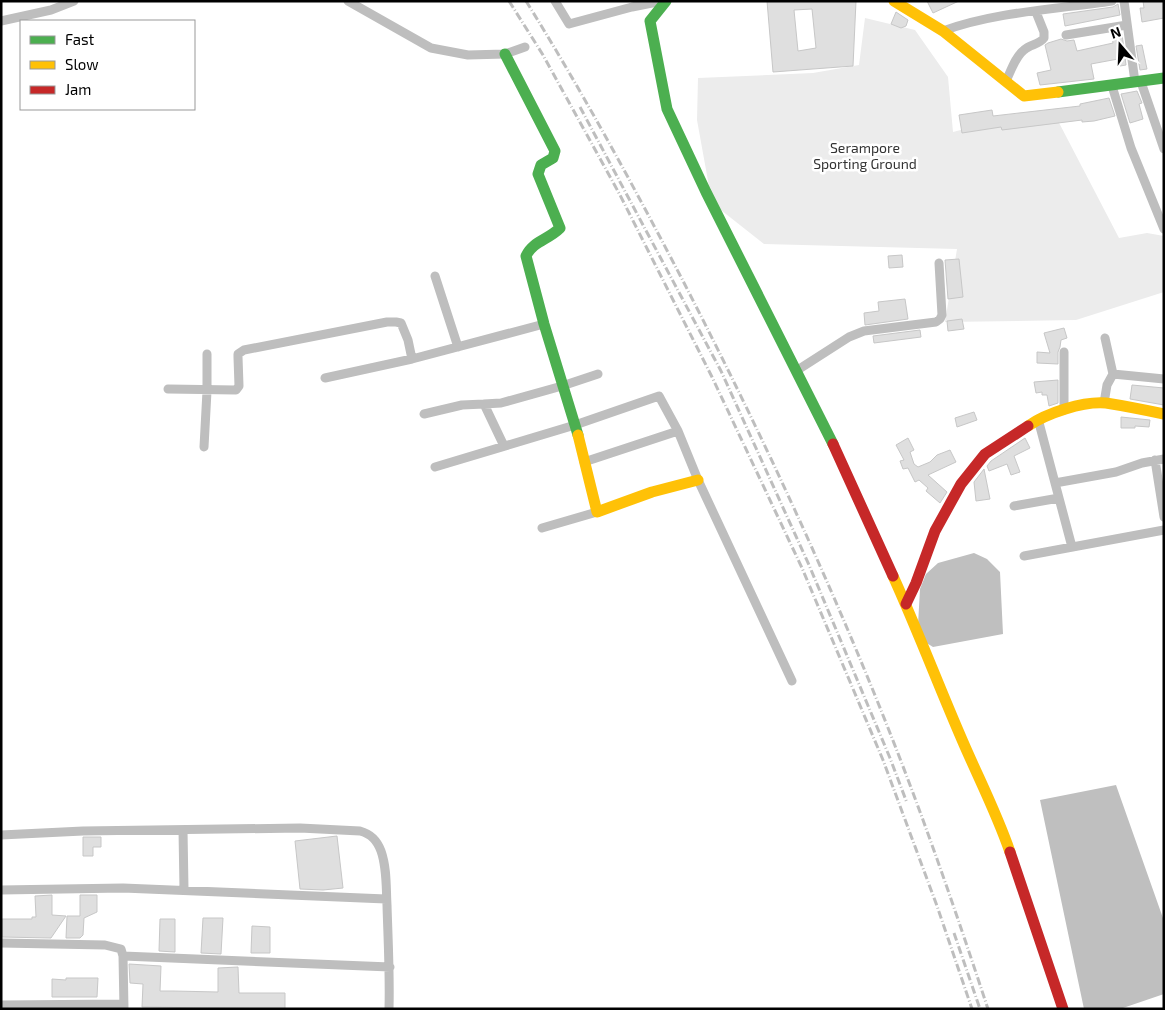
<svg xmlns="http://www.w3.org/2000/svg" width="1165" height="1010" font-family="'Exo 2',sans-serif">
<style>
.green{fill:#ececec}
.water{fill:#bfbfbf}
.building{fill:#dfdfdf;stroke:#c7c7c7;fill-rule:evenodd}
.lines{fill:none;stroke-linecap:round;stroke-linejoin:round}
.street{stroke:#bebebe;stroke-width:9}
.fast{stroke:#4caf50;stroke-width:11}
.slow{stroke:#ffc107;stroke-width:11}
.jam{stroke:#c62828;stroke-width:11}
.rail{stroke:#bebebe;stroke-width:3;stroke-dasharray:8 2.5 1 2.5;stroke-linecap:butt}
.labels{text-anchor:middle;stroke-width:5;stroke-linejoin:round;paint-order:stroke}
.park-label{font-size:14px;fill:#333;stroke:#fff}
</style>
<rect width="100%" height="100%" fill="#fff"/>
<path class="green" d="M 865,18 L 915,30 L 948,77 L 953,132 L 980,125 L 1056,117 L 1119,238 L 1147,233 L 1164,236 L 1164,292 L 1076,320 L 945,322 L 957,249 L 764,244 L 712,203 L 697,120 L 698,78 L 813,73 L 859,65 Z"/>
<path class="water" d="M 974,553 L 987,559 L 1000,572 L 1003,634 L 933,647 L 925,642 L 918,625 L 920,589 L 926,574 L 938,563 Z
M 1116,785 L 1164,921 L 1164,994 L 1120,1009 L 1084,1009 L 1040,800 Z"/>
<path class="building" d="M 767,1 L 856,1 L 853,66 L 773,72 ZM 812,9 L 816,48 L 798,51 L 794,10 Z
M 927,1 L 959,1 L 933,13 Z
M 1143,1 L 1164,1 L 1164,18 L 1142,22 L 1140,8 L 1144,8 Z
M 1118,4 L 1120,15 L 1065,26 L 1063,14 L 1113,7 Z
M 896,12 L 908,20 L 906,26 L 901,28 L 891,24 Z
M 1122,34 L 1126,65 L 1120,66 L 1118,59 L 1091,64 L 1094,79 L 1040,85 L 1037,73 L 1051,70 L 1045,45 L 1048,43 L 1061,39 L 1067,41 L 1074,40 L 1077,51 L 1113,43 L 1112,37 Z
M 1142,45 L 1147,69 L 1140,70 L 1136,46 Z
M 1137,91 L 1142,103 L 1139,104 L 1143,119 L 1130,123 L 1121,94 Z
M 1109,98 L 1115,116 L 1094,121 L 1082,122 L 1082,120 L 1002,130 L 1001,127 L 962,133 L 959,115 L 992,110 L 993,116 L 1080,106 L 1080,104 Z
M 902,255 L 903,267 L 889,268 L 888,256 Z
M 959,259 L 963,297 L 948,299 L 945,260 Z
M 905,299 L 908,319 L 865,325 L 864,313 L 879,311 L 878,302 Z
M 962,319 L 964,329 L 948,331 L 947,321 Z
M 1064,328 L 1067,338 L 1061,340 L 1060,347 L 1058,352 L 1058,364 L 1037,363 L 1037,352 L 1050,353 L 1044,333 Z
M 920,330 L 921,337 L 874,343 L 873,336 Z
M 1058,380 L 1058,403 L 1049,406 L 1047,395 L 1042,395 L 1042,392 L 1036,393 L 1034,382 Z
M 1132,385 L 1164,388 L 1164,405 L 1130,399 Z
M 974,412 L 977,420 L 957,427 L 955,418 Z
M 1121,417 L 1150,420 L 1149,427 L 1135,426 L 1135,428 L 1121,428 Z
M 908,438 L 914,450 L 910,452 L 914,464 L 918,467 L 930,462 L 937,455 L 950,450 L 956,462 L 928,475 L 947,492 L 940,503 L 926,491 L 928,488 L 919,480 L 915,482 L 908,468 L 903,469 L 900,461 L 904,460 L 896,445 Z
M 1025,438 L 1030,448 L 1014,456 L 1020,472 L 1011,475 L 1007,464 L 989,471 L 987,466 L 991,461 Z
M 984,469 L 990,499 L 976,501 L 974,482 Z
M 337,836 L 343,888 L 323,890 L 300,889 L 295,841 Z
M 83,837 L 101,837 L 101,847 L 93,847 L 93,856 L 83,856 Z
M 52,895 L 52,915 L 66,916 L 51,938 L 2,937 L 2,919 L 32,919 L 32,917 L 36,917 L 35,896 Z
M 80,895 L 97,895 L 97,912 L 84,918 L 83,935 L 80,938 L 66,938 L 67,916 L 80,916 Z
M 203,918 L 223,918 L 221,954 L 201,953 Z
M 160,919 L 175,919 L 175,952 L 159,951 Z
M 252,926 L 270,927 L 270,953 L 251,953 Z
M 129,964 L 161,966 L 160,991 L 173,991 L 218,992 L 218,968 L 238,967 L 239,993 L 285,993 L 285,1009 L 142,1007 L 143,984 L 130,983 Z
M 66,978 L 98,978 L 97,997 L 52,997 L 52,979 L 66,980 Z"/>
<g class="lines">
<path class="street" d="M 348,1 L 431,48 L 468,55 L 505,54 L 525,47
M 555,1 L 569,24 L 632,7 L 662,1
M 1124,1 L 1135,82
M 1,21 L 51,10 L 74,1
M 943,31 C 994,12 1058,9 1112,1
M 1066,35 L 1127,25
M 1006,81 C 1011,71 1015,57 1024,50 C 1030,44 1039,45 1044,38 L 1044,32 L 1036,12
M 1141,82 L 1164,149
M 1112,86 L 1131,148 L 1164,229
M 435,276 L 458,347
M 1105,338 L 1113,374
M 796,371 L 849,337 L 864,331 L 936,322 L 940,319 L 942,315 L 939,263
M 325,378 L 412,359 L 544,324
M 168,389 L 236,390 L 239,386 L 238,357 L 238,354 L 244,350 L 387,322 L 396,322 L 401,323 L 408,340 L 412,359
M 1104,403 L 1107,385 L 1113,374 L 1164,379
M 1064,410 L 1064,352
M 424,414 L 462,405 L 484,404
M 1038,419 L 1072,547
M 504,446 L 484,404 L 501,403 L 562,386 L 598,374
M 204,447 L 207,391 L 207,354
M 1155,460 L 1164,517
M 584,462 L 678,431
M 435,467 L 575,425 L 659,396 L 678,431 L 698,480 L 792,681
M 1055,483 L 1116,472 L 1142,463 L 1164,459
M 1014,506 L 1059,498
M 542,528 L 597,512
M 1024,556 L 1164,530
M 183,830 L 184,889
M 1,835 L 83,831 L 300,828 L 360,831 C 371,834 377,840 381,851 C 387,868 386,887 387,905 C 388,940 390,974 389,1009
M 1,890 L 123,888 L 386,899
M 1,943 L 105,945 L 121,949 L 123,956 L 124,1009
M 123,956 L 390,967
M 1,1005 L 124,1004"/>
<path class="fast" d="M 666,1 L 650,21 L 667,109 L 706,192 L 833,444
M 505,54 L 555,151 L 553,158 L 541,165 L 538,174 L 560,228 C 548,240 533,241 526,256 L 544,324 L 578,435
M 1058,92 L 1164,78"/>
<path class="slow" d="M 894,1 L 943,31 L 1024,96 L 1058,92
M 1028,426 C 1047,413 1083,401 1106,403 C 1125,406 1145,410 1164,414
M 578,435 L 597,512 L 652,492 L 698,480
M 893,576 C 918,631 939,687 963,742 C 979,779 997,814 1010,852"/>
<path class="jam" d="M 833,444 L 893,576
M 906,604 L 916,583 L 935,531 L 961,484 L 985,454 L 1028,426
M 1010,852 L 1063,1009"/>
<path class="rail" d="M 509,1 L 543,55 L 620,195 L 712,377 L 802,568 L 883,760 L 937,906 L 972,1009
M 526,1 C 582,91 633,185 682,279 C 762,434 836,593 899,756 C 931,839 960,924 988,1009
M 580,107 L 721,371 L 809,565 L 890,758 L 907,803
M 954,933 L 980,1009"/>
</g>
<g class="labels">
<g class="park-label">
<text x="865" y="153">Serampore<tspan x="865" dy="16">Sporting Ground</tspan></text>
</g>
</g>
<rect width="1165" height="1010" fill="none" stroke="#000000" stroke-width="5"/>
<rect x="20" y="20" width="175" height="90" fill="#ffffff" stroke="#999999"/>
<rect x="30" y="36" width="25" height="8" fill="#4caf50" stroke="#999999"/>
<text x="65" y="45" font-size="15" fill="#000000">Fast</text>
<rect x="30" y="61" width="25" height="8" fill="#ffc107" stroke="#999999"/>
<text x="65" y="70" font-size="15" fill="#000000">Slow</text>
<rect x="30" y="86" width="25" height="8" fill="#c62828" stroke="#999999"/>
<text x="65" y="95" font-size="15" fill="#000000">Jam</text>
<g transform="translate(1120 45) rotate(341)" stroke="#ffffff" stroke-width="4" paint-order="stroke">
<path d="M0-4L9 19L0 12L-9 19Z" fill="#000000"/>
<text y="-8" font-size="14" font-weight="bold" text-anchor="middle" fill="#000000">N</text>
</g>
</svg>
